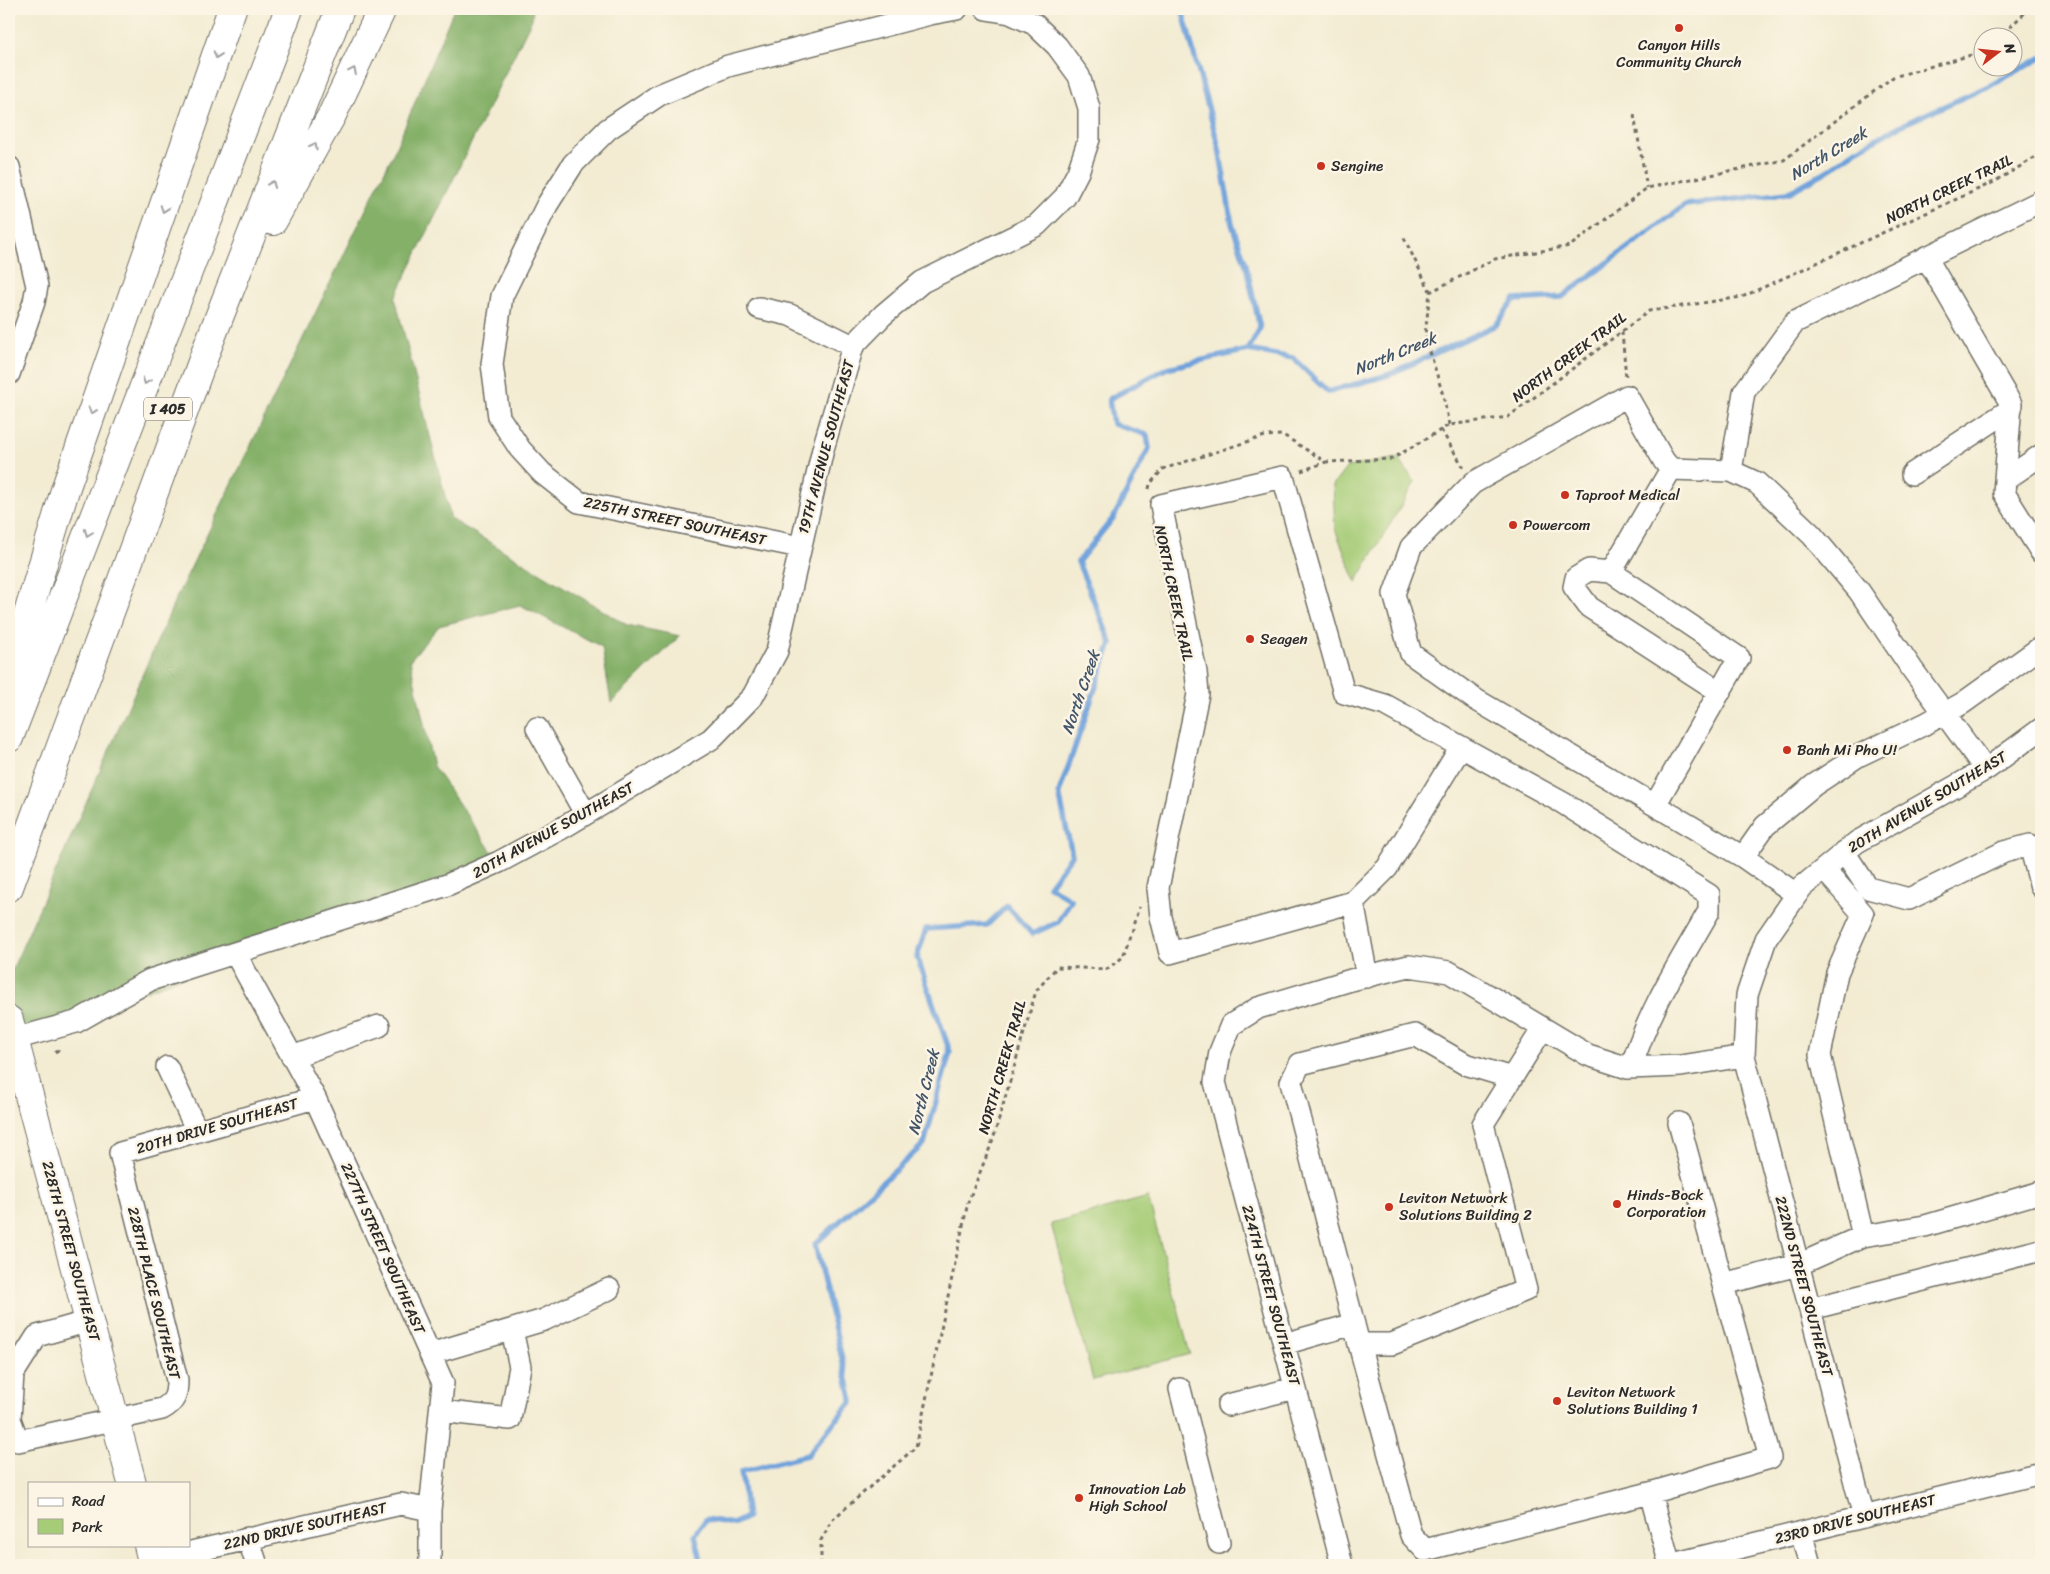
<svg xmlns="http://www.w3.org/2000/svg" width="2050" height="1574" font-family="Sriracha,sans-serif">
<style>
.green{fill:#a6cc77;stroke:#687c51}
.forest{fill:#84b068;stroke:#586e4a}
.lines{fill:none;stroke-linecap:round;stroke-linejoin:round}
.stream{stroke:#70a2db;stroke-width:5.5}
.minor-casing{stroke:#716f66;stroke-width:24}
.major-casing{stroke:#716f66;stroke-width:30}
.highway-casing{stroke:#716f66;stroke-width:30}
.path{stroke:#716f66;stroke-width:3;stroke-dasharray:4 4;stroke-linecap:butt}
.minor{stroke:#fff;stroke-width:21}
.major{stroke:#fff;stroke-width:28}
.highway{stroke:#fff;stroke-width:28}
.oneway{stroke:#a0a0a0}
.poi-dot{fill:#c8321e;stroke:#fcf5e5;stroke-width:2}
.labels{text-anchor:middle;stroke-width:5;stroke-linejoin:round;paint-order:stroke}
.shield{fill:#fcf5e5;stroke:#6a6863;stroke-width:1}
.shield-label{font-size:14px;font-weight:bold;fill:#2b2b2b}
.poi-label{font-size:15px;fill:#2b2b2b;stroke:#fcf5e5;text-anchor:start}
.street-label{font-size:15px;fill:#2b2b2b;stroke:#fcf5e5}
.water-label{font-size:16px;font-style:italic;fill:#435569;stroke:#fcf5e5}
</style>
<rect width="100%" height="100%" fill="#fcf5e5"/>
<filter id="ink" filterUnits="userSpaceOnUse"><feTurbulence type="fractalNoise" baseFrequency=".02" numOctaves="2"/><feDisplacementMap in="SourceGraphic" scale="10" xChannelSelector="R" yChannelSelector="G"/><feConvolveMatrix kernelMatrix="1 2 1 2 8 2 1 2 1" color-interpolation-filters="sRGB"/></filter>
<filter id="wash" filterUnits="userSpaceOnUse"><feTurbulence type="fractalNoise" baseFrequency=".0096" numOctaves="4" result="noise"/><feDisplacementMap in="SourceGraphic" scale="20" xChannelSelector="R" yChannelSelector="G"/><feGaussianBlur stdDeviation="1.12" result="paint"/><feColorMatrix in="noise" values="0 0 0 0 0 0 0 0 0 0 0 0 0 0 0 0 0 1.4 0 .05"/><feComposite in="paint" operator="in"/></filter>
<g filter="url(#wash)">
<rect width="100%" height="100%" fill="#f3ecd3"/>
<path class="green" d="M 1398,458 L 1415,482 L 1356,582 L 1335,529 L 1333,485 L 1347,467 Z
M 1148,1197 L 1190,1354 L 1093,1380 L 1051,1224 Z"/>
<path class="forest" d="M 454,9 L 533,9 L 532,19 L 395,298 L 451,519 L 627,625 L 680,636 L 611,703 L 602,647 L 520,605 L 439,626 L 410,660 L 433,766 L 499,862 L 14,1039 L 9,996 L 9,977 L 178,594 L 394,152 Z"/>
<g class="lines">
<path class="stream" d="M 1182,9 L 1219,148 L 1232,224 L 1246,265 L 1260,328 L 1248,350
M 702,1565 L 695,1535 L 706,1519 L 733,1524 L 747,1517 L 741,1472 L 807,1455 L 852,1401 L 815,1244 L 924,1144 L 950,1052 L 917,957 L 926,929 L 987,925 L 1007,906 L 1032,934 L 1058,922 L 1071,900 L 1049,886 L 1072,855 L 1059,793 L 1111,643 L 1078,562 L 1114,517 L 1149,448 L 1147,435 L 1113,424 L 1109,399 L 1167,368 L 1248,350 L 1293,358 L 1328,392 L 1388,375 L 1496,325 L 1514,300 L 1562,297 L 1685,205 L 1788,193 L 1827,171 L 1856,150 L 1904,124 L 1991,85 L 2041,58"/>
</g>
</g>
<g filter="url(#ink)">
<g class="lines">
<g class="minor-casing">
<path id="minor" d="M 9,167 L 37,286 L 34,302 L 9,374
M 1926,257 L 2011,404 L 2004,493 L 2041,552
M 759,308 L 790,315 L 853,346
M 1731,471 L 1757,483 L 1812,535 L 1859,591 L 1912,669 L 1985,769
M 1912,474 L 2011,409
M 2005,480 L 2041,455
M 800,547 L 579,502 L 542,473 L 520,449 L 499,417 L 492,364 L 502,296 L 547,205 L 573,164 L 608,129 L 659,95 L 728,66 L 930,14 L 957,9
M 1611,572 L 1589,570 L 1576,578 L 1574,587 L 1589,607 L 1720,692
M 537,728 L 585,813
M 1655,805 L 1739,658 L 1611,572 L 1671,469
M 1844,852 L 1868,888 L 1909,899 L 2004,852 L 2030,845 L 2041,887
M 1743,857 L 1765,826 L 1814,785 L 1858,756 L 1927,723 L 1963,703 L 2041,647
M 1824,869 L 1863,914 L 1837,973 L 1820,1055 L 1863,1236 L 1925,1226 L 2041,1192
M 1796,894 L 1743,857 L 1473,698 L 1411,654 L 1394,594 L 1411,547 L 1473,483 L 1627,396 L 1664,461 L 1671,469 L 1731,471 L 1744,392 L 1795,322 L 2041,201
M 1353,902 L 1387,868 L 1461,747
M 235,953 L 315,1098 L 443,1383 L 430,1510 L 430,1565
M 1367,977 L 1353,902 L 1170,953 L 1161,917 L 1158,888 L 1198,694 L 1196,672 L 1161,505 L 1283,477 L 1344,693 L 1385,705 L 1563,803 L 1709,895 L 1709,911 C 1679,964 1649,1009 1631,1068
M 14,1039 L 76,1022 L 150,980 L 447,885 L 499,862 L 564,827 L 711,739 L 753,696 L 777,651 L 823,449 L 853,346 L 883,315 L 922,282 L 1037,225 L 1065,197 L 1078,172 L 1089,139 L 1089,108 L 1079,76 L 1057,46 L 1034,24 L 1010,13 L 986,9
M 292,1057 L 379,1026
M 167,1067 L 197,1131
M 1512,1078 L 1465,1064 L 1415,1035 L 1300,1064 L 1291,1082 L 1359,1344 L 1392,1344 L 1526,1290 L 1483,1124 L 1543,1028
M 1723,1284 L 1798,1265 L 1863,1236
M 1810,1309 L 2041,1250
M 89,1321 L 37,1336 L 13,1374 L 10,1419 L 18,1441 L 162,1409 C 175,1402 177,1395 177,1380 L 120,1153 L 315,1098
M 1284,1344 L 1354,1324
M 1359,1344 L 1411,1535 L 1425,1550 L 1650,1493 L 1770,1458 L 1679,1123
M 430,1354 L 544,1320 L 609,1289
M 1180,1389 L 1219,1543
M 1228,1405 L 1295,1388
M 440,1411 L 510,1419 L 520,1367 L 512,1330
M 1650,1493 L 1670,1565
M 1864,1517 L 1744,1056 L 1747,995 L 1766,939 L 1802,887 L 1857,842 L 1988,768 L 2041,729
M 1801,1532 L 1810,1565
M 248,1538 L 257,1565
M 152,1561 L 401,1504 L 430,1510
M 1342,1565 L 1215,1082 L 1220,1052 L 1231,1025 L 1258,1008 L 1351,980 L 1409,966 L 1449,972 L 1588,1055 L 1628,1068 L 1681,1066 L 1744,1056
M 1669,1565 L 2041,1473"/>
</g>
<g class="major-casing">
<path id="major" d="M 9,1020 L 132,1483
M 148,1545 L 153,1565"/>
</g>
<g class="highway-casing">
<path id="highway" d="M 273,221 L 332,115 L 382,9
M 9,677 L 65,490 L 232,9
M 9,738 L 289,9
M 9,887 L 209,343 L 340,9"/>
</g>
<path class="path" d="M 1998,38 L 2029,9
M 1634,115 L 1647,188
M 1404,238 L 1430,291
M 1622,332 L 1626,378
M 1449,425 L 1443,395 L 1425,335 L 1430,292 L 1495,259 L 1570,246 L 1647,188 L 1784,160 L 1893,77 L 1982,52
M 1441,430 L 1464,468
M 1301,471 L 1326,462
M 1149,489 L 1150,484 L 1163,469 L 1265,436 L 1283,435 L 1326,462 L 1392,459 L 1449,425 L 1508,417 L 1649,311 L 1742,297 L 1994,182 L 2036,157 L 2041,151
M 55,1052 L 58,1050 L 56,1047
M 821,1565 L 821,1540 L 833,1519 L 916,1447 L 968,1202 L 993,1140 L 1036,991 L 1057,967 L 1107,969 L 1123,957 L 1139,907"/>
<use href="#minor" class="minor"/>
<use href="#major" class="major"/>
<use href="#highway" class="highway"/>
</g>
<defs><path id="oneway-chevron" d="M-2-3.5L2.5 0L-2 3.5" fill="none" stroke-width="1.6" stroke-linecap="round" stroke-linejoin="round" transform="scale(1.25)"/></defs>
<g class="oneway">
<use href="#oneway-chevron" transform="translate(217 55) rotate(109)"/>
<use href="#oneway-chevron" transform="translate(353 71) rotate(-65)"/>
<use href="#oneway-chevron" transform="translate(314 146) rotate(-61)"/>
<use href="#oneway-chevron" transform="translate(272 184) rotate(-68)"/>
<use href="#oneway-chevron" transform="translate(164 209) rotate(109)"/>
<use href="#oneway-chevron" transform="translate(146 381) rotate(111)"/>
<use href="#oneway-chevron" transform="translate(92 411) rotate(109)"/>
<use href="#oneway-chevron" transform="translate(88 533) rotate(111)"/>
</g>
</g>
<g class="poi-dot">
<circle cx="1679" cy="28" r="5"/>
<circle cx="1321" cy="166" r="5"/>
<circle cx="1565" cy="495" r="5"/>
<circle cx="1513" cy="525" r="5"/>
<circle cx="1250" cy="639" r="5"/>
<circle cx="1787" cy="750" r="5"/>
<circle cx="1617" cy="1204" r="5"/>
<circle cx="1389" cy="1207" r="5"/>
<circle cx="1557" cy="1401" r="5"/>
<circle cx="1079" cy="1498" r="5"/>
</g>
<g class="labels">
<rect class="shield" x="144" y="397.5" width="48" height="23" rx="4"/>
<g class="shield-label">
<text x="168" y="414">I 405</text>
</g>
<g class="poi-label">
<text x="1679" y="50" text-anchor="middle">Canyon Hills<tspan x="1679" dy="17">Community Church</tspan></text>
<text x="1331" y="171">Sengine</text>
<text x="1575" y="500">Taproot Medical</text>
<text x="1523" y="530">Powercom</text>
<text x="1260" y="644">Seagen</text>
<text x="1797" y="755">Banh Mi Pho U!</text>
<text x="1627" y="1200">Hinds-Bock<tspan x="1627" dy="17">Corporation</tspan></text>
<text x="1399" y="1203">Leviton Network<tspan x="1399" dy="17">Solutions Building 2</tspan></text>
<text x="1567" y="1397">Leviton Network<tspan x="1567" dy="17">Solutions Building 1</tspan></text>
<text x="1089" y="1494">Innovation Lab<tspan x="1089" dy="17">High School</tspan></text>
</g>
<g class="street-label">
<text transform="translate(1949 189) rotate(-26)" y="5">NORTH CREEK TRAIL</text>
<text transform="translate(1569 357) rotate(-37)" y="5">NORTH CREEK TRAIL</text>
<text transform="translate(826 447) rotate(-75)" y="5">19TH AVENUE SOUTHEAST</text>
<text transform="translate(675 521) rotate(12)" y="5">225TH STREET SOUTHEAST</text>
<text transform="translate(1174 593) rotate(78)" y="5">NORTH CREEK TRAIL</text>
<text transform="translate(1927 802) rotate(-31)" y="5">20TH AVENUE SOUTHEAST</text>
<text transform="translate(553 830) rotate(-29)" y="5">20TH AVENUE SOUTHEAST</text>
<text transform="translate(1002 1067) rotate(-74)" y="5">NORTH CREEK TRAIL</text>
<text transform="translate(217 1126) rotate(-16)" y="5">20TH DRIVE SOUTHEAST</text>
<text transform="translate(383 1248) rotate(66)" y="5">227TH STREET SOUTHEAST</text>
<text transform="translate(71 1251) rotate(75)" y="5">228TH STREET SOUTHEAST</text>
<text transform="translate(1804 1286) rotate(75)" y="5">222ND STREET SOUTHEAST</text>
<text transform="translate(154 1293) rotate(76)" y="5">228TH PLACE SOUTHEAST</text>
<text transform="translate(1271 1295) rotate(75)" y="5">224TH STREET SOUTHEAST</text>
<text transform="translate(1855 1519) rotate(-14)" y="5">23RD DRIVE SOUTHEAST</text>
<text transform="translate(305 1526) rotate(-13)" y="5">22ND DRIVE SOUTHEAST</text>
</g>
<g class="water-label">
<text transform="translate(1828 153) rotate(-31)" y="6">North Creek</text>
<text transform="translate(1395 353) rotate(-22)" y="6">North Creek</text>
<text transform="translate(1080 692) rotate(-71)" y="6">North Creek</text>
<text transform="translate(923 1092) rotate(-76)" y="6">North Creek</text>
</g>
</g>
<rect width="2050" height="1574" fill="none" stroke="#fcf5e5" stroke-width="30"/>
<rect x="28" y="1482" width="162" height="65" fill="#fcf5e5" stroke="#a8a49b"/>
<rect x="38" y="1498" width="25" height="8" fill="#ffffff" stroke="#a8a49b"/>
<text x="72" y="1506" font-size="15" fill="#2b2b2b">Road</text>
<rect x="38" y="1519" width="25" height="15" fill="#a6cc77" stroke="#a8a49b"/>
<text x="72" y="1532" font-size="15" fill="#2b2b2b">Park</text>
<g transform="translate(1998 52) rotate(74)"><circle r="24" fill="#fcf5e5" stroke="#a8a49b"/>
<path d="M0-4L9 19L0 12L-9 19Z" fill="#c8321e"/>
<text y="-8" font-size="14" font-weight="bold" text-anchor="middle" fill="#2b2b2b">N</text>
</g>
</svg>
